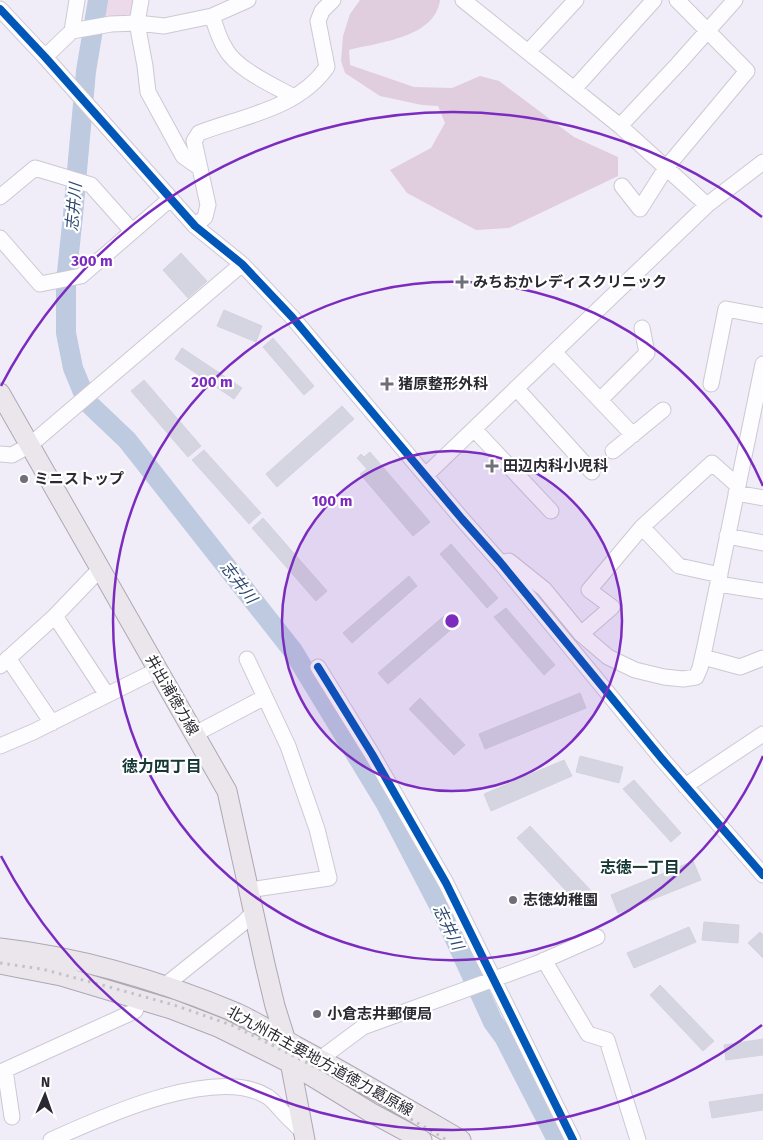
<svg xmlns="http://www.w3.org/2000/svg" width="763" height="1140" font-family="'Fira Sans','Noto Sans JP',sans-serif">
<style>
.green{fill:#ecd9e9}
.forest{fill:#e0cddd}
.water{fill:#bdcae0}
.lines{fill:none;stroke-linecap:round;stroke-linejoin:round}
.river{stroke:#bdcae0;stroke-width:20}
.building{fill:#d5d5e1;stroke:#d4d3dd}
.minor-casing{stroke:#ccc9d3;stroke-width:17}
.major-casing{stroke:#afa7b4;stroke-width:21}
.minor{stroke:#fdfcfe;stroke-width:15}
.major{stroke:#eae6ec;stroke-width:19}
.rail{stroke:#c3c2c5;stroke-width:3;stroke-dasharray:2.5 5;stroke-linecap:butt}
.cycleway-casing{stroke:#fff;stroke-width:11}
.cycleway{stroke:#0057b8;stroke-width:8}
.ring{fill:none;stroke:#7b2cbf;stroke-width:2.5}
.poi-dot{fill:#706e78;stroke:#fff;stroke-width:2}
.labels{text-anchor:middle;stroke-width:4.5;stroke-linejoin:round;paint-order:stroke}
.poi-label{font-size:15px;font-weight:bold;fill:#2b2932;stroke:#fff;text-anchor:start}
.street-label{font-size:15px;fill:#2b2932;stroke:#fff}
.water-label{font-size:16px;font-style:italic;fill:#2d4970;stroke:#fff}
.neighbourhood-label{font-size:16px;font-weight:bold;fill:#163938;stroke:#fff}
.centre{fill:#7b2cbf;stroke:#fff;stroke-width:2.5}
.ring-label{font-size:15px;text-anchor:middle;font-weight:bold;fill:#7b2cbf;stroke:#fff;stroke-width:4.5;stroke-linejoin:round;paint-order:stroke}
</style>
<rect width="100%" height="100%" fill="#f0edf9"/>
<path class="green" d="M 101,0 L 138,0 L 134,20 L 98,22 Z"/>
<path class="forest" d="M 360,0 L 440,0 C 435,38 379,42 349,50 L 350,65 L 414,87 L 452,88 L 480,76 L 499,81 L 574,137 L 618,157 L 618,176 L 509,228 L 476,230 L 407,193 L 390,170 L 431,148 L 445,123 L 438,106 L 422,105 L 380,96 L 345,73 L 341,61 L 343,36 L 350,14 Z"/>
<path class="water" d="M 93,0 L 101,0 L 98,22 L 86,71 Z"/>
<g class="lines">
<path class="river" d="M 98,0 L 86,71 L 73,215 L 66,282 L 66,333 L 73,368 L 87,402 L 127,440 L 293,651 L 386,804 L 444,915 L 493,1022 L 504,1037 L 557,1140"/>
</g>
<path class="building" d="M 181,253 L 207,281 L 188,298 L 163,270 Z
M 224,310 L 262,326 L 256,342 L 217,326 Z
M 273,338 L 314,386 L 304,395 L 263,347 Z
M 182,348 L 242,388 L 234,399 L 175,359 Z
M 144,380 L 201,446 L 188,457 L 131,391 Z
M 342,406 L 354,419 L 277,487 L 266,474 Z
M 204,450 L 261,513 L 249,524 L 192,460 Z
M 370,452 L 430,522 L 413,536 L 360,474 L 367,469 L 357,458 L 361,454 L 364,457 Z
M 263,518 L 327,591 L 316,601 L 252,528 Z
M 451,544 L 498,598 L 487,608 L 440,554 Z
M 409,576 L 417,586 L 352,643 L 343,633 Z
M 506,608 L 555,665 L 544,675 L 494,617 Z
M 444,616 L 454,627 L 388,684 L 378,673 Z
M 580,693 L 586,708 L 485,749 L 479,734 Z
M 420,698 L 465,745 L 454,755 L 409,709 Z
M 580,756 L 623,767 L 619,783 L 576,772 Z
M 564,760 L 572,776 L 491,811 L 484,794 Z
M 634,780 L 681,833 L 671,842 L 623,789 Z
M 530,826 L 597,897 L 583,909 L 517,838 Z
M 693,861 L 701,880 L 618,913 L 611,895 Z
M 704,922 L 739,925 L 738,943 L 702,940 Z
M 689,927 L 696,942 L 634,968 L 627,953 Z
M 760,932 L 763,935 L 763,958 L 748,943 Z
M 660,985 L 714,1041 L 703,1051 L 650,995 Z
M 763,1039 L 763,1055 L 726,1060 L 724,1045 Z
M 763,1094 L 763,1110 L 712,1118 L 709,1102 Z"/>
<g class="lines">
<g class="minor-casing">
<path id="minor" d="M 141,0 L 137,23 L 145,66 L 148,92 L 183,156 L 200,168
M 463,0 L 620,126 L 707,205
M 0,9 L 45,57 L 195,226 L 242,264 L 292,317 L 462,519 L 500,562 L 662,759 L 763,875
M 212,16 C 216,27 219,39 225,48 C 237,70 273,85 294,97
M 72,31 L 77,0
M 528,52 L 576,0
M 45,57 L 72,31 L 111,24 L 137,23 L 164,26 L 212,16 L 248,0
M 574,89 L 654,0
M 620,126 L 678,64 L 735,0
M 622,186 L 640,209 L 666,168 L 747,71 L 677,0
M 0,197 L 35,168 L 91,185 L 132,231
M 195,226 L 205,217 L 208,205 L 194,141 L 199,133 C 243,116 298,109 327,67 L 318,21 L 322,11 L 333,0
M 0,238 L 40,284 L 81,276 L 170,199
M 554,352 L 633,435
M 711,384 L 726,309 L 763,316
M 516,388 L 592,472
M 600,400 L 647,353 L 642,328
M 474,429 L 551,511
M 613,451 L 663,410
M 0,454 L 12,455 L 30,445 L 242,264
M 426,475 L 707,205 L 763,162
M 736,493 L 763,498
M 727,536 L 763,543
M 504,562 L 509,561 L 544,589 L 581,634 L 608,657 L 635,670 L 664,677 L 683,679 L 696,677 L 700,668 L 705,646 L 763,364
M 720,575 L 679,566 L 642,527 L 712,463 L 738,486
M 718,584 L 763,591
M 55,616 L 107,695
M 581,634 L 612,607 L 589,590 L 642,527
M 703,657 L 740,667 L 763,658
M 8,658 L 52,723
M 247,659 L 288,746 L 317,829 L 329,878 L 249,890
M 0,666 L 55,616 L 100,569
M 318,667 L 372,754 L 446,883 L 573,1140
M 195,734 L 265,697
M 0,746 L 33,732 L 157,670
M 685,786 L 763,734
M 544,960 L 588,1034 L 607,1040 L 638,1140
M 163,987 L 243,923 L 254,912
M 320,1059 L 363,1027 L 538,963 L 597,937
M 12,1117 L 5,1070 L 135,1011 L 140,999
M 51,1140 C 102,1117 217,1064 268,1097 C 273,1100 277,1106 281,1110 C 288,1118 296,1125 303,1132"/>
</g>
<g class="major-casing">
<path id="major" d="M 0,393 L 227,791 L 265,964 L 275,1006 L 286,1041 L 305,1140
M 0,948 C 80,957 163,982 237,1013 C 257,1022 277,1035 296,1046 C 352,1076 406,1108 461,1140
M 0,964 L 61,976 L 171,1009 L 220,1028 L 290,1063 L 370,1112 L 422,1140"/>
</g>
<use href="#minor" class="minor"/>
<use href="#major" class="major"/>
<path class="rail" d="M 0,963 L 42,969 L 113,988 L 174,1005 L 234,1026 L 357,1088 L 447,1140"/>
<g class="cycleway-casing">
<path id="cycleway" d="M 0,9 L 45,57 L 195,226 L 242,264 L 292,317 L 462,519 L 500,562 L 662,759 L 763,875
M 318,667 L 372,754 L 446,883 L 573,1140"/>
</g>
<use href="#cycleway" class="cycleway"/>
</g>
<circle cx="452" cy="621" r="170" fill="#7b2cbf" fill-opacity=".12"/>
<g class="ring">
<circle cx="452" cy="621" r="170"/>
<path d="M763 756A339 339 0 1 1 763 486"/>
<path d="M762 1025A509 509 0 0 1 1 856M1 386A509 509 0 0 1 762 217"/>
</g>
<g class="poi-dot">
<path d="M459.5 274.5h5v5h5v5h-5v5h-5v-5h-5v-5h5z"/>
<path d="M384.5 376.5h5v5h5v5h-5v5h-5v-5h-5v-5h5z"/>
<path d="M489.5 458.5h5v5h5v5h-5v5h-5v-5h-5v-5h5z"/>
<circle cx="24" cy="479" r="5"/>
<circle cx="513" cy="900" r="5"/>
<circle cx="317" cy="1014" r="5"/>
</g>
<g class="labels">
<g class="poi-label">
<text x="473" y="287">みちおかレディスクリニック</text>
<text x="398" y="389">猪原整形外科</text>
<text x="503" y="471">田辺内科小児科</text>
<text x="34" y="484">ミニストップ</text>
<text x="523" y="905">志徳幼稚園</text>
<text x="327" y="1019">小倉志井郵便局</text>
</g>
<g class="street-label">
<text transform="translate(172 695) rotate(60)" y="5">井出浦徳力線</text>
<text transform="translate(320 1061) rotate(29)" y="5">北九州市主要地方道徳力葛原線</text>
</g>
<g class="water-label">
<text transform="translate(73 207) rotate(-85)" y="6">志井川</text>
<text transform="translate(239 582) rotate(52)" y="6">志井川</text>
<text transform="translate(449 927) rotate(64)" y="6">志井川</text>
</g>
<g class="neighbourhood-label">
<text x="162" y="772">徳力四丁目</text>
<text x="640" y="873">志徳一丁目</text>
</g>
</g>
<circle cx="452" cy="621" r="8" class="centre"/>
<g class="ring-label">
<text x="92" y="266">300 m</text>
<text x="212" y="387">200 m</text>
<text x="332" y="506">100 m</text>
</g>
<g transform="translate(45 1095) rotate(2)" stroke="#ffffff" stroke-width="4" paint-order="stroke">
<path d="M0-4L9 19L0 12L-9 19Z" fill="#2b2932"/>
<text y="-8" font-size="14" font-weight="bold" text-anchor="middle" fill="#2b2932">N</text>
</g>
</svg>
